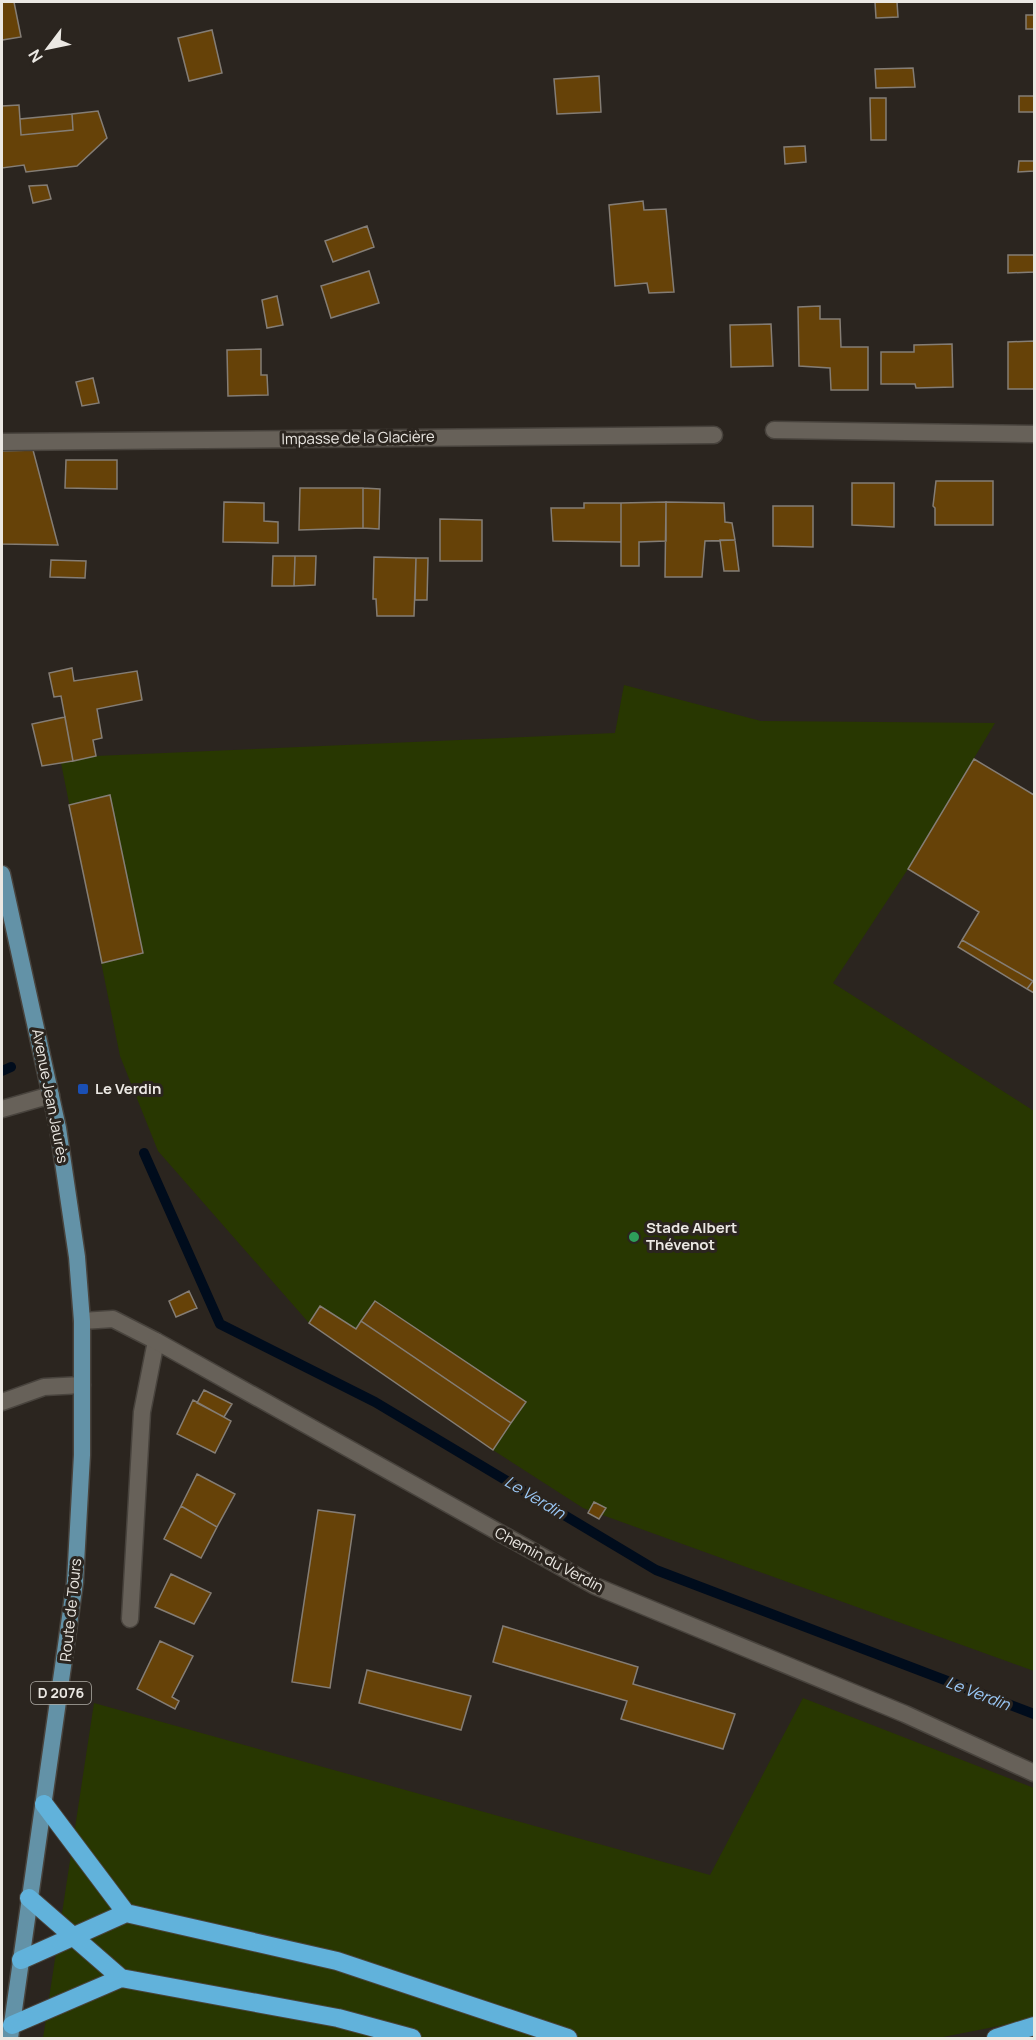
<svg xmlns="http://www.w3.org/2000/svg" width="1036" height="2040" font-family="Manrope,sans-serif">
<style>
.green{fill:#283701}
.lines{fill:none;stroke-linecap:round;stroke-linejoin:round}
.stream{stroke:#000c1c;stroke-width:10}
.building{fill:#664208;stroke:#847d75;stroke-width:1.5}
.service-casing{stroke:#48433d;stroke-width:19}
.minor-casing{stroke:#48433d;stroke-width:19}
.primary-casing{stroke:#48433d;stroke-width:19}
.motorway-casing{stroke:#48433d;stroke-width:20}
.service{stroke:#676159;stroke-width:16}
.minor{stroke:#676159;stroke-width:16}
.primary{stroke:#6392a7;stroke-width:16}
.motorway{stroke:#61b2db;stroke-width:18}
.transit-dot{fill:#1a4fb4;stroke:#2b251f;stroke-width:2}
.leisure-dot{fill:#2e9e5b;stroke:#2b251f;stroke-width:2}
.labels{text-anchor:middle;stroke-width:6;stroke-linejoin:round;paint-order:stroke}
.shield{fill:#2b251f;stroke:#b1aea8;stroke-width:1.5}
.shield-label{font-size:14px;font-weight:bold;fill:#ebe8e3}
.street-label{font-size:15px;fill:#ebe8e3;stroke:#2b251f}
.poi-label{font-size:15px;font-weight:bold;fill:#ebe8e3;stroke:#2b251f;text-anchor:start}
.water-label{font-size:16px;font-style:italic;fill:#9ac7f5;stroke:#2b251f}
</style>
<rect width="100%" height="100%" fill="#2b251f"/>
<path class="green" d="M 624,685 L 761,721 L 995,723 L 908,869 L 833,983 L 1034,1111 L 1034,1671 L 583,1508 L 493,1450 L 309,1323 L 158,1151 L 120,1056 L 61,763 L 96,756 L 615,733 Z
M 803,1698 L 1034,1788 L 1034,2019 L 938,2038 L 43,2038 L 94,1703 L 710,1875 Z"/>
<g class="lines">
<path class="stream" d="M 2,1071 L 11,1067
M 144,1153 L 220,1324 L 375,1402 L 656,1570 L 1034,1714"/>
</g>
<path class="building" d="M 2,2 L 14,2 L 21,37 L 2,40 Z
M 875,2 L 897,2 L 898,17 L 876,18 Z
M 1026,15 L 1034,15 L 1034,29 L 1026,29 Z
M 212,30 L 222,73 L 189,81 L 178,38 Z
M 913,68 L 915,87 L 876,88 L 875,69 Z
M 599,76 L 601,112 L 557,114 L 554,79 Z
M 1019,96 L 1034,96 L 1034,112 L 1019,112 Z
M 870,98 L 886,98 L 886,140 L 871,140 Z
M 19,105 L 21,135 L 73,130 L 72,114 L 98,111 L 107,138 L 77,166 L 26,172 L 24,165 L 2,168 L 2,106 Z
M 72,114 L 73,130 L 21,135 L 20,119 Z
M 805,146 L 806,162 L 785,164 L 784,147 Z
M 1019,161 L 1034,161 L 1034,171 L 1018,172 Z
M 47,185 L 51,199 L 33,203 L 29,186 Z
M 643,201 L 644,210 L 666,209 L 674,292 L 649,293 L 647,283 L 615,286 L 609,205 Z
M 367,226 L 374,247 L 333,262 L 325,241 Z
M 1008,255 L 1034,255 L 1034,272 L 1008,273 Z
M 369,271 L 379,303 L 331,318 L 321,286 Z
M 277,296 L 283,325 L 267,328 L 262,300 Z
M 820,306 L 820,319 L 840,319 L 841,347 L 868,347 L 868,390 L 831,390 L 830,368 L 799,366 L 798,307 Z
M 771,324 L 773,366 L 731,367 L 730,325 Z
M 1034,341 L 1034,389 L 1008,389 L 1008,342 Z
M 952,344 L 953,387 L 916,388 L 915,384 L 881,384 L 881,352 L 914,352 L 914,345 Z
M 261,349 L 261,375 L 267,375 L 268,395 L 228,396 L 227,350 Z
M 93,378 L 99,403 L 82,406 L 76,382 Z
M 33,450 L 58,545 L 2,544 L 2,451 Z
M 66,460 L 117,460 L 117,489 L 65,488 Z
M 936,481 L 993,481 L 993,525 L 935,525 L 935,508 L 933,506 Z
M 852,483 L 894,483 L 894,527 L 852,525 Z
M 300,488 L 363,488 L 363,528 L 299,530 Z
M 363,488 L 380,489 L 379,529 L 363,528 Z
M 224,502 L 264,503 L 264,521 L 278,522 L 278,543 L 223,542 Z
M 666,502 L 724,503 L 725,522 L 732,523 L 735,540 L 705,541 L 702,577 L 665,577 Z
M 666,502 L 666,541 L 639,542 L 639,566 L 621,566 L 621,503 Z
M 584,503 L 621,503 L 621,542 L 553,541 L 551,508 L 584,508 Z
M 773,506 L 813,506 L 813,547 L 773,546 Z
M 440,519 L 482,520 L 482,561 L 440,561 Z
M 720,540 L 735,540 L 739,571 L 724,571 Z
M 273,556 L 295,556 L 294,586 L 272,586 Z
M 295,556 L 316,556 L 315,585 L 294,586 Z
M 374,557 L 416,558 L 414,616 L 377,616 L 376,599 L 373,599 Z
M 416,558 L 428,558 L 427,600 L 415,600 Z
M 51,560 L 86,561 L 85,578 L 50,577 Z
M 72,668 L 74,681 L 137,671 L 142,700 L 97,709 L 102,738 L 93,740 L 96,756 L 73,761 L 61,696 L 54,697 L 49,673 Z
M 65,717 L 73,761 L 42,766 L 32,724 Z
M 974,759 L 1034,795 L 1034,993 L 1027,989 L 1033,981 L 962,940 L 979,912 L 908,869 Z
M 110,795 L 143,953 L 102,963 L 69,805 Z
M 962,940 L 1033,981 L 1027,989 L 958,947 Z
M 189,1291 L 197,1308 L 176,1317 L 169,1301 Z
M 375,1301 L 526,1402 L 511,1423 L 361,1321 Z
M 320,1306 L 356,1329 L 361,1321 L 511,1423 L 493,1450 L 309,1323 Z
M 204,1390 L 232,1404 L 224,1417 L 197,1403 Z
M 193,1400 L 231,1421 L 215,1453 L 177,1434 Z
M 197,1474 L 235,1494 L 217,1527 L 181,1506 Z
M 594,1502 L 606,1508 L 599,1519 L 588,1513 Z
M 181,1506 L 217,1527 L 201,1558 L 164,1539 Z
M 318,1510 L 355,1515 L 330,1688 L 292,1682 Z
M 171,1574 L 211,1593 L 194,1624 L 155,1607 Z
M 503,1626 L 638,1667 L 633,1684 L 735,1714 L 723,1749 L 621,1719 L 627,1701 L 493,1662 Z
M 160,1641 L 193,1656 L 172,1697 L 179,1701 L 175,1709 L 137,1689 Z
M 367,1670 L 471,1696 L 461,1730 L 359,1703 Z"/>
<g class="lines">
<g class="service-casing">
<path id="service" d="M 130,1619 L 142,1412 L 156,1341"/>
</g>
<g class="minor-casing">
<path id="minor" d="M 774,430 L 1034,434
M 2,442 L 714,435
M 2,1109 L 51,1095
M 82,1321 L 113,1319 L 156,1341 L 595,1586 L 905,1714 L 1034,1773
M 2,1402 L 44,1387 L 82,1385"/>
</g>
<g class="primary-casing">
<path id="primary" d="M 2,874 L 58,1128 L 77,1257 L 82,1321 L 82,1455 L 75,1582 L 10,2038"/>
</g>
<g class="motorway-casing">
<path id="motorway" d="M 44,1804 L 126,1913
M 29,1898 L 121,1978 L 338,2018 L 412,2038
M 21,1960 L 126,1913 L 337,1961 L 568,2038
M 12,2025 L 121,1978
M 996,2038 L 1034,2026"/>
</g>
<use href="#service" class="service"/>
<use href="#minor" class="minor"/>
<use href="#primary" class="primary"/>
<use href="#motorway" class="motorway"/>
</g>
<rect class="transit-dot" x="77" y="1083" width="12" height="12" rx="3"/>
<circle class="leisure-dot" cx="634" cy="1237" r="6"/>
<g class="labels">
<rect class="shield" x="31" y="1682" width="60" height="22" rx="4.5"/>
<g class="shield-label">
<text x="61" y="1698">D 2076</text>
</g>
<g class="street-label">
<text transform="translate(358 438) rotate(-1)" y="5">Impasse de la Glacière</text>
<text transform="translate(50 1096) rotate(79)" y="5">Avenue Jean Jaurès</text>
<text transform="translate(549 1560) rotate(28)" y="5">Chemin du Verdin</text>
<text transform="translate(71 1610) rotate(-84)" y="5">Route de Tours</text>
</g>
<g class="poi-label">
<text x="95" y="1094">Le Verdin</text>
<text x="646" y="1233">Stade Albert<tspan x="646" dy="17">Thévenot</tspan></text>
</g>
<g class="water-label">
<text transform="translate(535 1497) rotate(31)" y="6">Le Verdin</text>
<text transform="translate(978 1693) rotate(21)" y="6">Le Verdin</text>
</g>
</g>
<rect width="1036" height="2040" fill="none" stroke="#ebe8e3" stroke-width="6"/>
<g transform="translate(48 48) rotate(238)" stroke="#2b251f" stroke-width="4.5" paint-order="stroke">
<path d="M0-4.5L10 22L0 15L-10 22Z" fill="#ebe8e3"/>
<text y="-9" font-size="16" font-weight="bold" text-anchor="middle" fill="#ebe8e3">N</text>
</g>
</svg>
